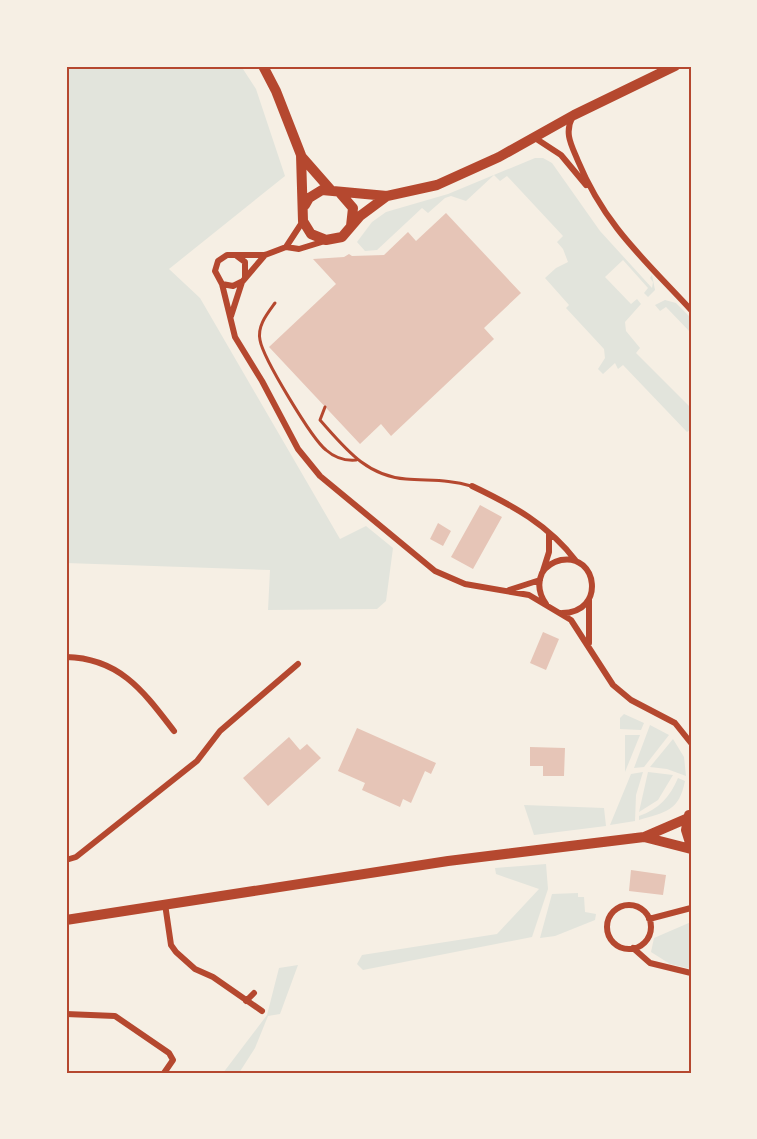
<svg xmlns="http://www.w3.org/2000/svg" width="757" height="1139" font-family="Jost,sans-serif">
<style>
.green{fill:#e2e4dc}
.building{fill:#e6c5b7}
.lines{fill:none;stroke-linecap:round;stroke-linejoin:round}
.service{stroke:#b5482f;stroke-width:3}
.minor{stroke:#b5482f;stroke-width:6}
.primary{stroke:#b5482f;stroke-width:10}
.neatline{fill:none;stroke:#b5482f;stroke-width:2}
</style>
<rect width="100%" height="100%" fill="#f6efe4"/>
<path class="green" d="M 66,66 L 241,66 L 256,89 L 285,176 L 169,269 L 200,298 L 340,539 L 366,526 L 393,548 L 386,601 L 377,609 L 268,610 L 270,570 L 66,563 Z
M 535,158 L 543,158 L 552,163 L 600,231 L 652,288 L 653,282 L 650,278 L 652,275 L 655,290 L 648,297 L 644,293 L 648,288 L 623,260 L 605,277 L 631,304 L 637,299 L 641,304 L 625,322 L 626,331 L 640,348 L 636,353 L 691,408 L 691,429 L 687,432 L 623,365 L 618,369 L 615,363 L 603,374 L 598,369 L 605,358 L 604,349 L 566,308 L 569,305 L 545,278 L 556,268 L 568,262 L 563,249 L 557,242 L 563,236 L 507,176 L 500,181 L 494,175 L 466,201 L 451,196 L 445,198 L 428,213 L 422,208 L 377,250 L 365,251 L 357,242 L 372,222 L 386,212 L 448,194 Z
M 665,300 L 676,303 L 691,318 L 691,333 L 666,307 L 660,311 L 655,305 Z
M 624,714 L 644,723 L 641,730 L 620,729 L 620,718 Z
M 650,725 L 669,735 L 644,767 L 634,768 Z
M 625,735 L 640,735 L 625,772 Z
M 673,739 L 684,757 L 686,776 L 667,769 L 650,767 Z
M 643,772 L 636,795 L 635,821 L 610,825 L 631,774 Z
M 648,772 L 673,775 L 658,800 L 639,812 Z
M 678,778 L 685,781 C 679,811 666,812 639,820 L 639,816 C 659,809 670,797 678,778 Z
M 524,805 L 604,808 L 606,826 L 534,835 Z
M 546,864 L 548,889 L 532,937 L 363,970 L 357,964 L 362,955 L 497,934 L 539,889 L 496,874 L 495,868 Z
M 578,893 L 578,897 L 584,897 L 585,912 L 596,914 L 595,920 L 555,936 L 540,938 L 552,894 Z
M 691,922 L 691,969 L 670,964 L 651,952 L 654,938 Z
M 298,965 L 280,1014 L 268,1016 L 255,1048 L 239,1073 L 223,1073 L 267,1015 L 279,968 Z"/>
<path class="building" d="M 446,213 L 521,293 L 484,328 L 494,339 L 391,436 L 381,424 L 360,444 L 269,347 L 336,284 L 313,259 L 344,257 L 349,254 L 352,256 L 384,255 L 408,232 L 416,241 Z
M 480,505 L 502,517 L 473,569 L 451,557 Z
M 438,523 L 451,531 L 443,546 L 430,539 Z
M 543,632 L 559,639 L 546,670 L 530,663 Z
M 357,728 L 436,763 L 431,774 L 425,771 L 411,803 L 403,799 L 400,807 L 362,790 L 365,783 L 338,771 Z
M 289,737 L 300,750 L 307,744 L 321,758 L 268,806 L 243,778 Z
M 530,747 L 565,748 L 564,776 L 543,776 L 543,766 L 530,766 Z
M 631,870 L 666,875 L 663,895 L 629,891 Z"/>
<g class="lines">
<path class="service" d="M 275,303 C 267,314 257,326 260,340 C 263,358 312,439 326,450 C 335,458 344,461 356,460
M 325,407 L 320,420 C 345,448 366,476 406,479 C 428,481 449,479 471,486"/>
<path class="minor" d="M 572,118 C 564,134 572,146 578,161 C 605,226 644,259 691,310
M 535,138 L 561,155 L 586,185
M 325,241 L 299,249 L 286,247 L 265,255 L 227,255 L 218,261 L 215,271 L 222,284 L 235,337 L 262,381 L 298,449 L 320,476 L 435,571 L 465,584 L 529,595 L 571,620 L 613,685 L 631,700 L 675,723 L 691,743
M 286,247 L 303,221
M 237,256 L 245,262 L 245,277
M 222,284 L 233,286 L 241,282
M 231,316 L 242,282 L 265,255
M 472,486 C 512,505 549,525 576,561
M 543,571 L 549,552 L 549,533
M 509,590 L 540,580
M 546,604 C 539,594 537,584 542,573 C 546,566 553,562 561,560 C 598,553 606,613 562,613
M 589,643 L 589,599
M 66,657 C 120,658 144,692 174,731
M 66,860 L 76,857 L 197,761 L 220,731 L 298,664
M 165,904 L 171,945 L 176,952 L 195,969 L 213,977 L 262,1011
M607 927a22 22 0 1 1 44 0a22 22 0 1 1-44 0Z
M 649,919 L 691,908
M 633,948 L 650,963 L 691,973
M 246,1001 L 254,993
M 66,1014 L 115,1016 L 169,1053 L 173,1060 L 164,1073"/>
<path class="primary" d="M 263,66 L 276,91 L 301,155 L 303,221 L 311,234 L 326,240 L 342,237 L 360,216 L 387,196
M 301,156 L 330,189
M 340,193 L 353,208 L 351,226
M 305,205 L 309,198 L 322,190 L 387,196 L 437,185 L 499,157 L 574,115 L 675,66
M 689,815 L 686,830 L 691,846
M 644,837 L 688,818
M 66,920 L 448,861 L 644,837 L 691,849"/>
</g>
<rect width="757" height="1139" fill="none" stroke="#f6efe4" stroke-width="135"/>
<rect x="68" y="68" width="622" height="1004" class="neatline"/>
</svg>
